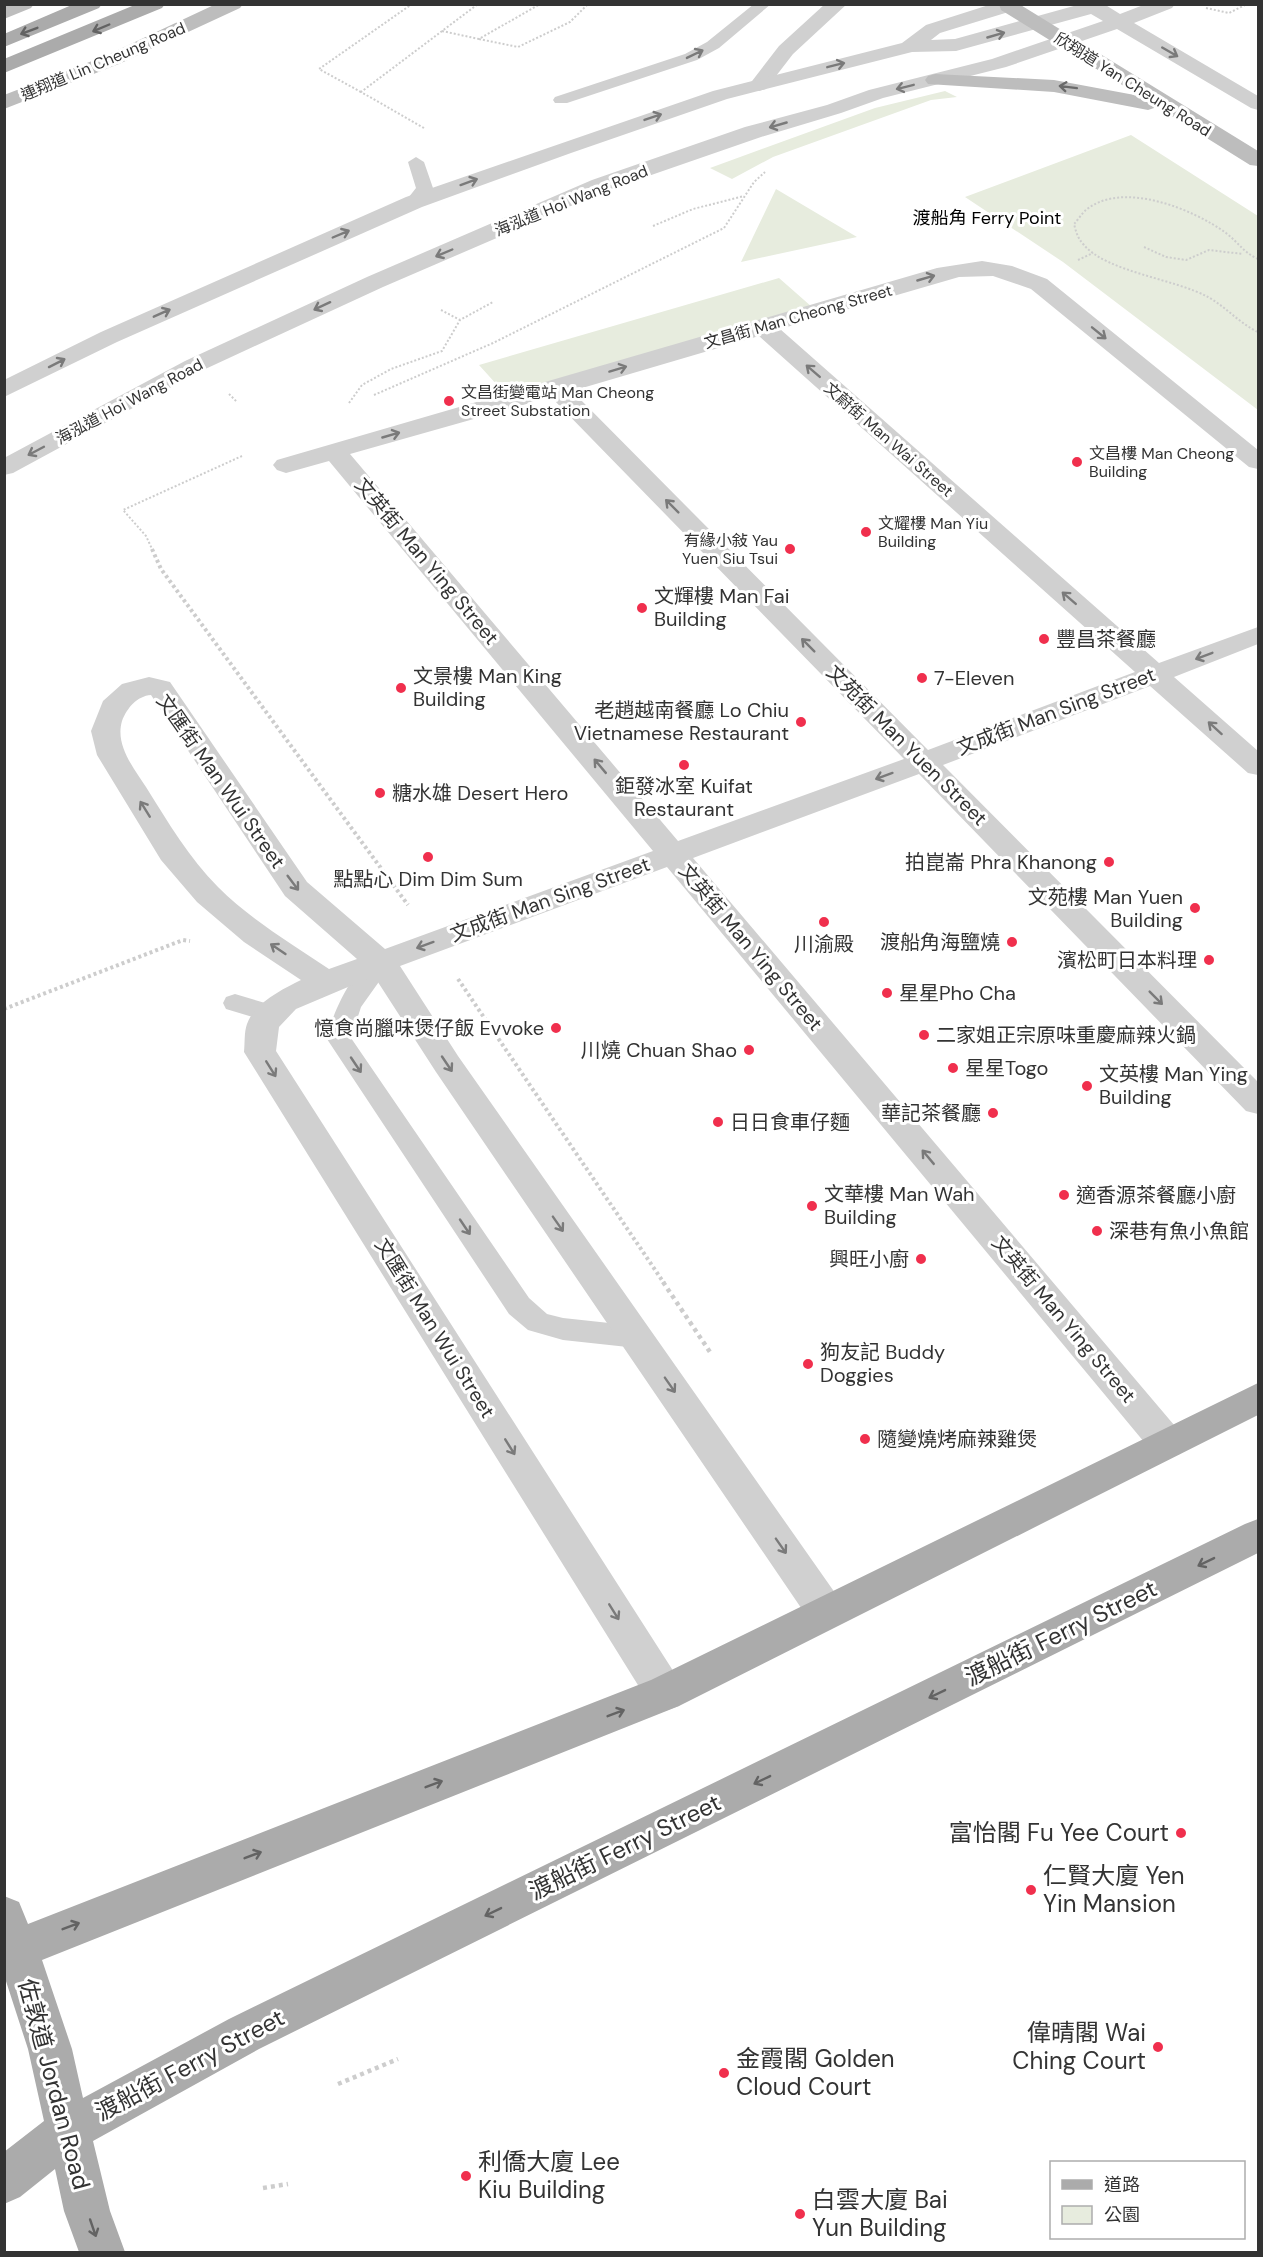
<svg xmlns="http://www.w3.org/2000/svg" width="1263" height="2257" font-family="'DM Sans','Noto Sans TC',sans-serif">
<style>
.green{fill:#e7ecde}
.lines{fill:none;stroke-linecap:round;stroke-linejoin:round}
.path-far2{stroke:#cdcdcd;stroke-width:2;stroke-dasharray:2 2;stroke-linecap:butt}
.path-far1{stroke:#cdcdcd;stroke-width:4;stroke-dasharray:3 3;stroke-linecap:butt}
.path{stroke:#cdcdcd;stroke-width:4.5;stroke-dasharray:4 4;stroke-linecap:butt}
.service{fill:#d0d0d0;fill-rule:evenodd}
.minor{fill:#d0d0d0;fill-rule:evenodd}
.tertiary{fill:#d0d0d0;fill-rule:evenodd}
.secondary{fill:#bdbdbd;fill-rule:evenodd}
.primary{fill:#ababab;fill-rule:evenodd}
.oneway{stroke:#636363}
.oneway2{stroke:#7a7a7a}
.oneway3{stroke:#6a6a6a}
.poi-dot{fill:#f02f4d;stroke:#fff;stroke-width:2}
.labels{text-anchor:middle;stroke-width:6;stroke-linejoin:round;paint-order:stroke}
.far-street-label{font-size:16px;fill:#333;stroke:#fff}
.far-poi-label{font-size:16px;fill:#333;stroke:#fff;text-anchor:start}
.far-neighbourhood-label{font-size:18px;fill:#000;stroke:#fff}
.street-label{font-size:20px;fill:#333;stroke:#fff}
.poi-label{font-size:20px;fill:#333;stroke:#fff;text-anchor:start}
.near-street-label{font-size:24px;fill:#333;stroke:#fff}
.near-poi-label{font-size:24px;fill:#333;stroke:#fff;text-anchor:start}
</style>
<rect width="100%" height="100%" fill="#fff"/>
<path class="green" d="M 945,91 L 957,97 L 931,100 L 773,157 L 732,179 L 710,168 L 875,108 Z
M 1131,135 L 1258,216 L 1258,410 L 1063,262 L 965,197 Z
M 776,189 L 857,237 L 741,262 Z
M 779,278 L 812,307 L 507,396 L 479,365 Z"/>
<g class="lines">
<path class="path-far2" d="M 1206,8 L 1229,13 L 1247,4
M 442,31 L 479,39 L 540,4
M 479,39 L 518,47 L 570,22 L 588,4
M 361,92 L 319,69 L 412,4
M 424,128 L 361,92 L 478,4
M 653,226 L 693,209 L 744,196
M 1144,247 L 1166,257 L 1186,260 L 1209,250 L 1243,254
M 1258,259 C 1244,253 1238,242 1226,233 C 1193,209 1122,180 1086,210 C 1082,213 1078,220 1074,224 C 1076,232 1078,239 1084,245 C 1107,272 1175,279 1208,297 C 1226,307 1239,323 1258,332
M 1078,260 L 1093,253
M 441,310 L 460,320
M 229,394 L 237,402
M 374,395 L 493,343 L 724,228 L 754,182 L 765,172
M 349,403 L 362,385 L 391,369 L 442,351 L 460,320 L 493,302
M 153,551 L 146,536 L 123,510 L 242,456"/>
<path class="path-far1" d="M 152,549 L 161,569 L 408,905
M 458,979 L 664,1283
M 4,1009 L 183,940 L 190,941"/>
<path class="path" d="M 663,1282 L 712,1355
M 338,2084 L 398,2059
M 263,2188 L 288,2184"/>
<path class="service" d="M 754,4 L 771,4 L 719,48 L 697,60 L 567,103 L 555,103 L 553,100 L 555,97 L 685,54 L 707,42 Z
M 416,157 L 424,162 L 433,188 C 426,198 421,209 408,206 L 405,202 L 416,188 L 408,162 Z
M 381,954 L 389,956 L 393,962 L 361,1007 L 351,1038 L 529,1298 L 547,1314 L 563,1318 L 637,1326 L 647,1329 L 651,1337 L 647,1345 L 637,1348 L 563,1340 L 528,1330 L 509,1314 L 327,1039 C 331,1015 356,961 381,954 Z
M 235,994 L 282,1008 L 285,1014 L 282,1020 L 273,1023 L 226,1009 L 223,1003 L 226,997 Z"/>
<path class="minor" d="M 825,4 L 847,4 L 793,54 L 766,89 L 759,91 L 752,89 L 749,85 L 779,46 Z
M 982,261 L 1012,266 L 1047,279 L 1258,450 L 1258,469 L 1249,467 L 1031,289 L 993,276 L 959,277 L 780,329 L 1159,663 L 1258,627 L 1258,644 L 1174,677 L 1258,751 L 1258,775 L 1248,773 L 1150,686 L 943,765 L 1258,1082 L 1258,1114 L 1246,1111 L 919,774 L 693,858 L 1180,1432 L 1185,1443 L 1180,1454 L 1167,1458 L 1154,1454 L 667,867 L 400,966 L 458,1056 L 840,1600 L 845,1612 L 840,1624 L 826,1629 L 812,1624 L 436,1072 L 374,976 L 296,1009 L 279,1027 L 276,1051 L 679,1680 L 685,1693 L 679,1706 L 665,1711 L 651,1706 L 244,1052 C 245,1043 244,1032 247,1024 C 254,1003 283,989 301,980 L 244,942 L 197,902 L 161,860 L 97,755 L 91,731 L 103,701 L 122,684 L 149,677 L 170,682 L 307,882 L 385,949 L 653,851 L 329,461 L 286,473 L 277,470 L 273,465 L 277,460 L 937,268 ZM 759,336 L 1135,672 L 928,750 L 572,391 ZM 551,397 L 904,759 L 678,841 L 350,454 ZM 151,695 L 285,896 L 357,959 L 329,969 C 292,944 251,920 218,887 C 189,858 168,822 146,787 C 133,767 115,745 122,721 C 127,708 137,696 151,695 Z"/>
<path class="tertiary" d="M 992,4 L 1018,6 L 1015,10 L 940,33 L 931,40 L 955,39 L 1081,4 L 1104,4 L 1120,14 L 1146,4 L 1175,4 L 1172,8 L 1134,23 L 1258,96 L 1258,110 L 1251,108 L 1117,29 L 1006,67 L 883,98 L 841,113 L 761,137 L 608,190 L 383,287 L 201,371 L 13,473 L 4,475 L 4,458 L 185,361 L 367,277 L 592,180 L 745,127 L 827,105 L 869,90 L 992,59 L 1103,21 L 1091,14 L 956,51 L 912,52 L 727,99 L 571,153 L 422,207 L 117,342 L 4,397 L 4,380 L 101,332 L 406,197 L 713,91 L 902,43 L 926,25 Z"/>
<path class="secondary" d="M 34,4 L 31,8 L 4,19 L 4,5 Z
M 216,4 L 243,4 L 240,8 L 119,64 L 4,109 L 4,95 L 105,56 Z
M 999,4 L 1019,4 L 1258,151 L 1258,166 L 1250,165 L 1157,107 L 1148,110 L 1054,92 L 928,84 L 925,80 L 928,76 L 935,74 L 1054,80 L 1140,96 L 1001,10 Z"/>
<path class="primary" d="M 74,4 L 102,4 L 99,8 L 4,47 L 4,34 Z
M 137,4 L 165,4 L 162,8 L 4,73 L 4,59 Z
M 1258,1383 L 1258,1415 L 679,1706 L 42,1960 L 72,2049 L 83,2098 L 229,2019 L 1245,1524 L 1258,1519 L 1258,1553 L 259,2049 L 93,2141 L 110,2211 L 125,2252 L 79,2252 L 64,2211 L 55,2169 L 20,2197 L 4,2204 L 4,2152 L 44,2121 L 28,2049 L 4,1975 L 4,1896 L 19,1902 L 28,1924 L 651,1680 Z"/>
</g>
<defs><path id="oneway-shaft" d="M-6 0H5M1.5-3L5.5 0L1.5 3" fill="none" stroke-width="1.6" stroke-linecap="round" stroke-linejoin="round" transform="scale(1.5)"/></defs>
<g class="oneway">
<use href="#oneway-shaft" transform="translate(101 28) rotate(157)"/>
<use href="#oneway-shaft" transform="translate(29 31) rotate(159)"/>
<use href="#oneway-shaft" transform="translate(1206 1562) rotate(154)"/>
<use href="#oneway-shaft" transform="translate(937 1694) rotate(154)"/>
<use href="#oneway-shaft" transform="translate(616 1713) rotate(-21)"/>
<use href="#oneway-shaft" transform="translate(762 1780) rotate(154)"/>
<use href="#oneway-shaft" transform="translate(434 1784) rotate(-21)"/>
<use href="#oneway-shaft" transform="translate(253 1855) rotate(-21)"/>
<use href="#oneway-shaft" transform="translate(493 1912) rotate(154)"/>
<use href="#oneway-shaft" transform="translate(71 1926) rotate(-21)"/>
<use href="#oneway-shaft" transform="translate(93 2228) rotate(71)"/>
</g>
<g class="oneway2">
<use href="#oneway-shaft" transform="translate(996 35) rotate(-16)"/>
<use href="#oneway-shaft" transform="translate(1170 52) rotate(30)"/>
<use href="#oneway-shaft" transform="translate(695 54) rotate(-26)"/>
<use href="#oneway-shaft" transform="translate(836 65) rotate(-14)"/>
<use href="#oneway-shaft" transform="translate(905 87) rotate(166)"/>
<use href="#oneway-shaft" transform="translate(653 117) rotate(-19)"/>
<use href="#oneway-shaft" transform="translate(778 125) rotate(164)"/>
<use href="#oneway-shaft" transform="translate(469 182) rotate(-20)"/>
<use href="#oneway-shaft" transform="translate(341 234) rotate(-23)"/>
<use href="#oneway-shaft" transform="translate(444 253) rotate(157)"/>
<use href="#oneway-shaft" transform="translate(926 278) rotate(-16)"/>
<use href="#oneway-shaft" transform="translate(322 306) rotate(155)"/>
<use href="#oneway-shaft" transform="translate(162 313) rotate(-24)"/>
<use href="#oneway-shaft" transform="translate(1099 333) rotate(39)"/>
<use href="#oneway-shaft" transform="translate(57 363) rotate(-27)"/>
<use href="#oneway-shaft" transform="translate(618 369) rotate(-17)"/>
<use href="#oneway-shaft" transform="translate(813 371) rotate(-139)"/>
<use href="#oneway-shaft" transform="translate(391 435) rotate(-16)"/>
<use href="#oneway-shaft" transform="translate(36 451) rotate(152)"/>
<use href="#oneway-shaft" transform="translate(672 506) rotate(-135)"/>
<use href="#oneway-shaft" transform="translate(1069 598) rotate(-139)"/>
<use href="#oneway-shaft" transform="translate(808 645) rotate(-135)"/>
<use href="#oneway-shaft" transform="translate(1204 656) rotate(159)"/>
<use href="#oneway-shaft" transform="translate(1215 728) rotate(-138)"/>
<use href="#oneway-shaft" transform="translate(600 766) rotate(-130)"/>
<use href="#oneway-shaft" transform="translate(884 776) rotate(160)"/>
<use href="#oneway-shaft" transform="translate(145 809) rotate(-122)"/>
<use href="#oneway-shaft" transform="translate(293 883) rotate(53)"/>
<use href="#oneway-shaft" transform="translate(425 945) rotate(160)"/>
<use href="#oneway-shaft" transform="translate(278 949) rotate(-146)"/>
<use href="#oneway-shaft" transform="translate(1156 998) rotate(45)"/>
<use href="#oneway-shaft" transform="translate(447 1064) rotate(56)"/>
<use href="#oneway-shaft" transform="translate(356 1065) rotate(56)"/>
<use href="#oneway-shaft" transform="translate(271 1069) rotate(58)"/>
<use href="#oneway-shaft" transform="translate(928 1157) rotate(-130)"/>
<use href="#oneway-shaft" transform="translate(558 1224) rotate(55)"/>
<use href="#oneway-shaft" transform="translate(465 1227) rotate(56)"/>
<use href="#oneway-shaft" transform="translate(670 1385) rotate(55)"/>
<use href="#oneway-shaft" transform="translate(510 1447) rotate(58)"/>
<use href="#oneway-shaft" transform="translate(781 1546) rotate(55)"/>
<use href="#oneway-shaft" transform="translate(614 1612) rotate(58)"/>
</g>
<use class="oneway3" href="#oneway-shaft" transform="translate(1068 87) rotate(-173)"/>
<g class="poi-dot">
<circle cx="449" cy="401" r="6"/>
<circle cx="1077" cy="462" r="6"/>
<circle cx="866" cy="532" r="6"/>
<circle cx="790" cy="549" r="6"/>
<circle cx="642" cy="608" r="6"/>
<circle cx="1044" cy="639" r="6"/>
<circle cx="922" cy="678" r="6"/>
<circle cx="401" cy="688" r="6"/>
<circle cx="801" cy="722" r="6"/>
<circle cx="684" cy="765" r="6"/>
<circle cx="380" cy="793" r="6"/>
<circle cx="428" cy="857" r="6"/>
<circle cx="1109" cy="862" r="6"/>
<circle cx="1195" cy="908" r="6"/>
<circle cx="824" cy="922" r="6"/>
<circle cx="1012" cy="942" r="6"/>
<circle cx="1209" cy="960" r="6"/>
<circle cx="887" cy="993" r="6"/>
<circle cx="556" cy="1028" r="6"/>
<circle cx="924" cy="1035" r="6"/>
<circle cx="749" cy="1050" r="6"/>
<circle cx="953" cy="1068" r="6"/>
<circle cx="1087" cy="1086" r="6"/>
<circle cx="993" cy="1113" r="6"/>
<circle cx="718" cy="1122" r="6"/>
<circle cx="1064" cy="1195" r="6"/>
<circle cx="812" cy="1206" r="6"/>
<circle cx="1097" cy="1231" r="6"/>
<circle cx="921" cy="1259" r="6"/>
<circle cx="808" cy="1364" r="6"/>
<circle cx="865" cy="1439" r="6"/>
<circle cx="1181" cy="1833" r="6"/>
<circle cx="1031" cy="1890" r="6"/>
<circle cx="1158" cy="2047" r="6"/>
<circle cx="724" cy="2073" r="6"/>
<circle cx="466" cy="2176" r="6"/>
<circle cx="800" cy="2214" r="6"/>
</g>
<g class="labels">
<g class="far-street-label">
<text transform="translate(103 61) rotate(-23)" y="6">連翔道 Lin Cheung Road</text>
<text transform="translate(1133 84) rotate(32)" y="6">欣翔道 Yan Cheung Road</text>
<text transform="translate(571 200) rotate(-22)" y="6">海泓道 Hoi Wang Road</text>
<text transform="translate(798 316) rotate(-16)" y="6">文昌街 Man Cheong Street</text>
<text transform="translate(129 401) rotate(-28)" y="6">海泓道 Hoi Wang Road</text>
<text transform="translate(889 439) rotate(41)" y="6">文蔚街 Man Wai Street</text>
</g>
<g class="far-poi-label">
<text x="461" y="398">文昌街變電站 Man Cheong<tspan x="461" dy="18">Street Substation</tspan></text>
<text x="1089" y="459">文昌樓 Man Cheong<tspan x="1089" dy="18">Building</tspan></text>
<text x="878" y="529">文耀樓 Man Yiu<tspan x="878" dy="18">Building</tspan></text>
<text x="778" y="546" text-anchor="end">有緣小敍 Yau<tspan x="778" dy="18">Yuen Siu Tsui</tspan></text>
</g>
<g class="far-neighbourhood-label">
<text x="987" y="224">渡船角 Ferry Point</text>
</g>
<g class="street-label">
<text transform="translate(427 561) rotate(50)" y="7">文英街 Man Ying Street</text>
<text transform="translate(1056 711) rotate(-21)" y="7">文成街 Man Sing Street</text>
<text transform="translate(907 745) rotate(45)" y="7">文苑街 Man Yuen Street</text>
<text transform="translate(221 781) rotate(55)" y="7">文匯街 Man Wui Street</text>
<text transform="translate(550 899) rotate(-20)" y="7">文成街 Man Sing Street</text>
<text transform="translate(751 947) rotate(50)" y="7">文英街 Man Ying Street</text>
<text transform="translate(1064 1319) rotate(50)" y="7">文英街 Man Ying Street</text>
<text transform="translate(435 1328) rotate(58)" y="7">文匯街 Man Wui Street</text>
</g>
<g class="poi-label">
<text x="654" y="603">文輝樓 Man Fai<tspan x="654" dy="23">Building</tspan></text>
<text x="1056" y="646">豐昌茶餐廳</text>
<text x="413" y="683">文景樓 Man King<tspan x="413" dy="23">Building</tspan></text>
<text x="934" y="685">7-Eleven</text>
<text x="789" y="717" text-anchor="end">老趙越南餐廳 Lo Chiu<tspan x="789" dy="23">Vietnamese Restaurant</tspan></text>
<text x="684" y="793" text-anchor="middle">鉅發冰室 Kuifat<tspan x="684" dy="23">Restaurant</tspan></text>
<text x="392" y="800">糖水雄 Desert Hero</text>
<text x="1097" y="869" text-anchor="end">拍崑崙 Phra Khanong</text>
<text x="428" y="886" text-anchor="middle">點點心 Dim Dim Sum</text>
<text x="1183" y="904" text-anchor="end">文苑樓 Man Yuen<tspan x="1183" dy="23">Building</tspan></text>
<text x="1000" y="949" text-anchor="end">渡船角海鹽燒</text>
<text x="824" y="951" text-anchor="middle">川渝殿</text>
<text x="1197" y="967" text-anchor="end">濱松町日本料理</text>
<text x="899" y="1000">星星Pho Cha</text>
<text x="544" y="1035" text-anchor="end">憶食尚臘味煲仔飯 Evvoke</text>
<text x="936" y="1042">二家姐正宗原味重慶麻辣火鍋</text>
<text x="737" y="1057" text-anchor="end">川燒 Chuan Shao</text>
<text x="965" y="1075">星星Togo</text>
<text x="1099" y="1081">文英樓 Man Ying<tspan x="1099" dy="23">Building</tspan></text>
<text x="981" y="1120" text-anchor="end">華記茶餐廳</text>
<text x="730" y="1129">日日食車仔麵</text>
<text x="824" y="1201">文華樓 Man Wah<tspan x="824" dy="23">Building</tspan></text>
<text x="1076" y="1202">適香源茶餐廳小廚</text>
<text x="1109" y="1238">深巷有魚小魚館</text>
<text x="909" y="1266" text-anchor="end">興旺小廚</text>
<text x="820" y="1359">狗友記 Buddy<tspan x="820" dy="23">Doggies</tspan></text>
<text x="877" y="1446">隨變燒烤麻辣雞煲</text>
</g>
<g class="near-street-label">
<text transform="translate(1061 1633) rotate(-26)" y="8">渡船街 Ferry Street</text>
<text transform="translate(625 1847) rotate(-26)" y="8">渡船街 Ferry Street</text>
<text transform="translate(190 2065) rotate(-28)" y="8">渡船街 Ferry Street</text>
<text transform="translate(54 2084) rotate(75)" y="8">佐敦道 Jordan Road</text>
</g>
<g class="near-poi-label">
<text x="1169" y="1841" text-anchor="end">富怡閣 Fu Yee Court</text>
<text x="1043" y="1884">仁賢大廈 Yen<tspan x="1043" dy="28">Yin Mansion</tspan></text>
<text x="1146" y="2041" text-anchor="end">偉晴閣 Wai<tspan x="1146" dy="28">Ching Court</tspan></text>
<text x="736" y="2067">金霞閣 Golden<tspan x="736" dy="28">Cloud Court</tspan></text>
<text x="478" y="2170">利僑大廈 Lee<tspan x="478" dy="28">Kiu Building</tspan></text>
<text x="812" y="2208">白雲大廈 Bai<tspan x="812" dy="28">Yun Building</tspan></text>
</g>
</g>
<rect width="1263" height="2257" fill="none" stroke="#333333" stroke-width="12"/>
<rect x="1050" y="2161" width="195" height="78" fill="#ffffff" stroke="#adadad" stroke-width="1.5"/>
<rect x="1062" y="2180" width="30" height="9" fill="#ababab" stroke="#adadad" stroke-width="1.5"/>
<text x="1104" y="2191" font-size="18" fill="#333333">道路</text>
<rect x="1062" y="2206" width="30" height="18" fill="#e7ecde" stroke="#adadad" stroke-width="1.5"/>
<text x="1104" y="2221" font-size="18" fill="#333333">公園</text>
</svg>
